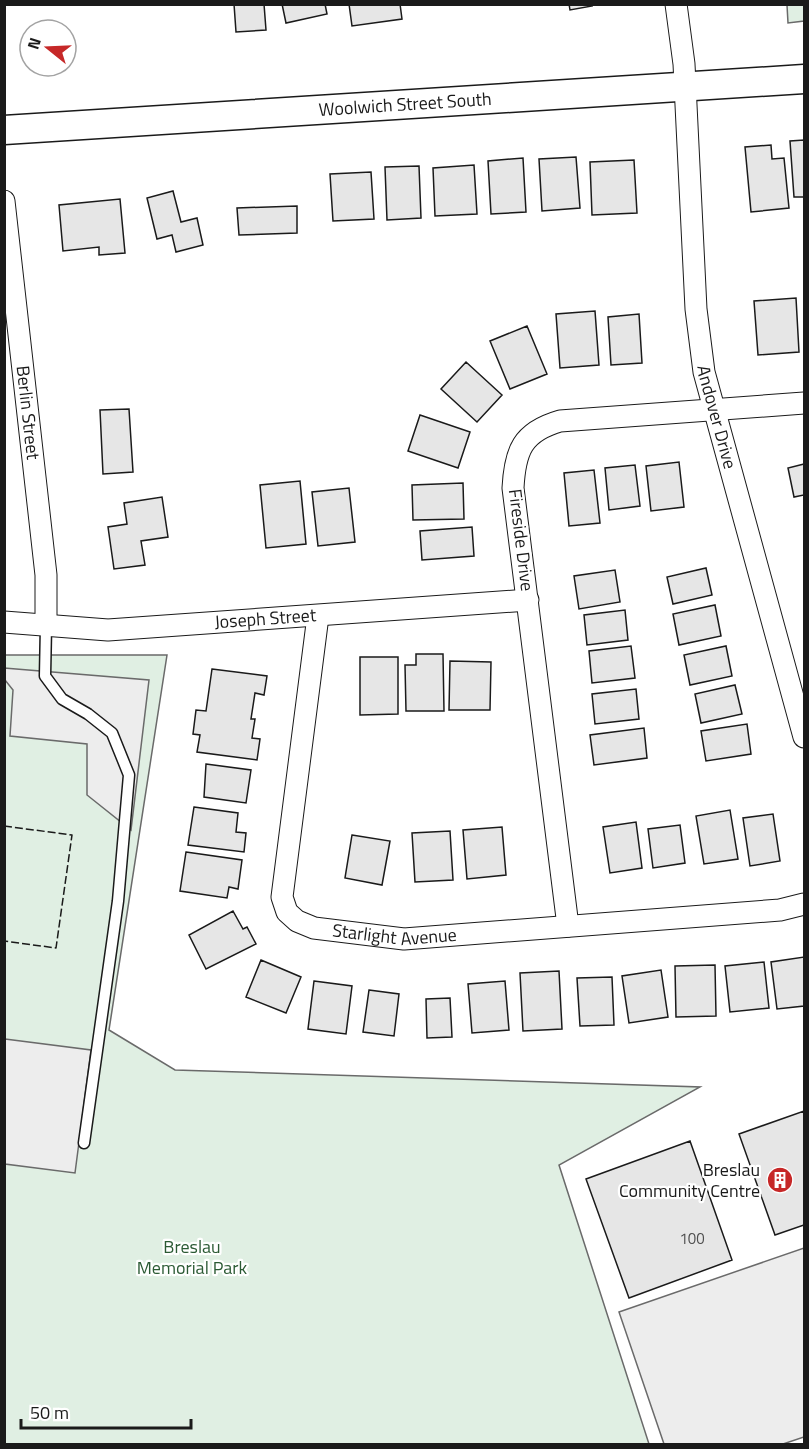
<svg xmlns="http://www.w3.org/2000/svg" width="809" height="1449" font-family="'Titillium Web',sans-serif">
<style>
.green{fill:#e0efe3;stroke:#6a6a6a;stroke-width:1.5}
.parking{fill:#ededed;stroke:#6a6a6a;stroke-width:1.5}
.building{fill:#e6e6e6;stroke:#1a1a1a;stroke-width:1.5}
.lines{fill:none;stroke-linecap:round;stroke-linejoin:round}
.lane-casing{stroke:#1a1a1a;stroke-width:13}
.street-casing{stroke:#1a1a1a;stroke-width:23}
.secondary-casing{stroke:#1a1a1a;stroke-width:31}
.lane{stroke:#fff;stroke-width:10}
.street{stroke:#fff;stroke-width:21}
.secondary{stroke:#fff;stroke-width:28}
.fence{stroke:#1a1a1a;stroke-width:1.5;stroke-dasharray:8 3;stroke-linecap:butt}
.labels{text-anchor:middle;stroke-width:4.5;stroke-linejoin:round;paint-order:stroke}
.number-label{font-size:15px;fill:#4d4d4d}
.street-label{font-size:18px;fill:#1a1a1a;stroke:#fff}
.poi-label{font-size:18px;fill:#1a1a1a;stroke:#fff;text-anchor:end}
.park-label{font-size:18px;fill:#2b5a34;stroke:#fff}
</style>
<rect width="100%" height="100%" fill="#fff"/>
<path class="green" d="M 787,5 L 804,5 L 804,21 L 788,23 Z
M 5,655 L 167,655 L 109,1030 L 175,1070 L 700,1087 L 559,1165 L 649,1444 L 5,1444 Z"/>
<path class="parking" d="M 4,668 L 149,680 L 131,830 L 87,795 L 87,744 L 10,736 L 13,690 L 5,680 Z
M 5,1039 L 91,1050 L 75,1173 L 5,1164 Z
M 804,1248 L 804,1437 L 783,1444 L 664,1444 L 619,1312 Z"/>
<path class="building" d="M 234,4 L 264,4 L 266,30 L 236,32 Z
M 282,4 L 325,4 L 327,14 L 286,23 Z
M 349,4 L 400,4 L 402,19 L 352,26 Z
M 569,4 L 591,4 L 592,6 L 570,10 Z
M 804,140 L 804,197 L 794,197 L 790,141 Z
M 771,145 L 772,159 L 784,158 L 789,208 L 751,212 L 745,147 Z
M 576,157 L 580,208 L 542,211 L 539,159 Z
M 523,158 L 526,212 L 491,214 L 488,161 Z
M 634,160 L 637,213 L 592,215 L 590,162 Z
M 474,165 L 477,214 L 435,216 L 433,168 Z
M 419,166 L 421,218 L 387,220 L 385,167 Z
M 371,172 L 374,219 L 333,221 L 330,174 Z
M 173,191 L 181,222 L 197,218 L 203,245 L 176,252 L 172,235 L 157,239 L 147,198 Z
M 120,199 L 125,253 L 99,255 L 99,247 L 63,251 L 59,205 Z
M 297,206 L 297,233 L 239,235 L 237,208 Z
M 796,298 L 799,352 L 758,355 L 754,301 Z
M 595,311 L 599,365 L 560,368 L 556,314 Z
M 639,314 L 642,363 L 611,365 L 608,317 Z
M 527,326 L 547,374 L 510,389 L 490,341 Z
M 466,362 L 502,395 L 477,422 L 441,389 Z
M 129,409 L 133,472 L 103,474 L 100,410 Z
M 420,415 L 470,432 L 458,468 L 408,451 Z
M 679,462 L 684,507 L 651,511 L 646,466 Z
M 804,464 L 804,495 L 794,497 L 788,468 Z
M 635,465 L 640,506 L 609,510 L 605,468 Z
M 594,470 L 600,523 L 569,526 L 564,473 Z
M 300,481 L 306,544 L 266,548 L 260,485 Z
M 463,483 L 464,519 L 413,520 L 412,485 Z
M 349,488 L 355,542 L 318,546 L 312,492 Z
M 162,497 L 168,537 L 141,541 L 145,565 L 114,569 L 108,527 L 127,524 L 124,503 Z
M 472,527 L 474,556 L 422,560 L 420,531 Z
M 706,568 L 712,595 L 673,604 L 667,577 Z
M 615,570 L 620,602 L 579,609 L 574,576 Z
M 715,605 L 721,636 L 679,645 L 673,614 Z
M 625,610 L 628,640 L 587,645 L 584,615 Z
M 631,646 L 635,678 L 592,683 L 589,651 Z
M 726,646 L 732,676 L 690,685 L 684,655 Z
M 416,654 L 443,654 L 444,711 L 406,711 L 405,665 L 416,665 Z
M 360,657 L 398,657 L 398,714 L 360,715 Z
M 450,661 L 491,662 L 490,710 L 449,710 Z
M 212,669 L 267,676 L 264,695 L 255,693 L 251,719 L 255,719 L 252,738 L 260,739 L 257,760 L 197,752 L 200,735 L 193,734 L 196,710 L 206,711 Z
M 735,685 L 742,714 L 701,723 L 695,694 Z
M 636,689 L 639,719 L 595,724 L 592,694 Z
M 747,724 L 751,754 L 706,761 L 701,731 Z
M 644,728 L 647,758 L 594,765 L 590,735 Z
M 206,764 L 251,770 L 246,803 L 204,797 Z
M 194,807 L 238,813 L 236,832 L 246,833 L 244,852 L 188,845 Z
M 730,810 L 738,859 L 704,864 L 696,816 Z
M 773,814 L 780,861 L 750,866 L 743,818 Z
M 636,822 L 642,868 L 610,873 L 603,827 Z
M 680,825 L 685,863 L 653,868 L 648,829 Z
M 502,827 L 506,875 L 467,879 L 463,830 Z
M 450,831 L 453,880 L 415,882 L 412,833 Z
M 352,835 L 390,841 L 382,885 L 345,878 Z
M 186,852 L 242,860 L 238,889 L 229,887 L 227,898 L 180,891 Z
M 233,911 L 243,929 L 247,927 L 256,944 L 206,969 L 189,935 Z
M 804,957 L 804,1006 L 777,1009 L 771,962 Z
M 261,960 L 301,977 L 286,1013 L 246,997 Z
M 764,962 L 769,1008 L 730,1012 L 725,966 Z
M 715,965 L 716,1016 L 676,1017 L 675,966 Z
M 661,970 L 668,1017 L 629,1023 L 622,976 Z
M 559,971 L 562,1029 L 523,1031 L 520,973 Z
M 612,977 L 614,1025 L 580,1026 L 577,978 Z
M 314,981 L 352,986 L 346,1034 L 308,1029 Z
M 505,981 L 509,1030 L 472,1033 L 468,984 Z
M 369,990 L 399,994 L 394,1036 L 363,1032 Z
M 450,998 L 452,1037 L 427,1038 L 426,999 Z
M 804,1111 L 804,1225 L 775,1235 L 739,1134 Z
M 690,1141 L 732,1260 L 629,1298 L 586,1179 Z"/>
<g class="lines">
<g class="lane-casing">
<path id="lane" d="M 46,626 L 45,676 L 62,699 L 88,714 L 112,733 L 129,775 L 118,901 L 84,1143"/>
</g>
<g class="street-casing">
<g id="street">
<path id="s1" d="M 676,4 L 684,64 L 696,309 L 704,372 L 804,737"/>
<path id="s2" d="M 4,201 L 46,575 L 46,626"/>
<path id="s3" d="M 318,616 L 282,897 L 287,912 L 297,921 L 314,928 L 404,939 L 780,910 L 804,904"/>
<path id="s4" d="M 4,622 L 108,630 L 528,600"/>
<path d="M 568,926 L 513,488 C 515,451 522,432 560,421 L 804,403"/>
</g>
</g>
<g class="secondary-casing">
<g id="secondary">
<path id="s5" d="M 4,130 L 804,79"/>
</g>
</g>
<use href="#lane" class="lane"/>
<use href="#street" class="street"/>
<use href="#secondary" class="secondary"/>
<path class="fence" d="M 4,826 L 72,835 L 56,948 L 4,941"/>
</g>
<defs>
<g id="building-disc" transform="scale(1.35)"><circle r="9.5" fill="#c62828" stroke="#fff"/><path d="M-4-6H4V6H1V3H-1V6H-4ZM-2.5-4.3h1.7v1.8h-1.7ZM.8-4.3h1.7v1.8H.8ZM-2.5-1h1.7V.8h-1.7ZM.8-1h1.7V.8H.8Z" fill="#fff"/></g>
</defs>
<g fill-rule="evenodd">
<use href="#building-disc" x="780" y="1180"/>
</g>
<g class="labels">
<g class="number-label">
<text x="692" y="1244">100</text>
</g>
<g class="street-label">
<text dy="6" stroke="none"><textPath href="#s5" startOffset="402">Woolwich Street South</textPath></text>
<text dy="6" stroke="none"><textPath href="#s2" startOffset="213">Berlin Street</textPath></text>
<text dy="6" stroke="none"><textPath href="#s1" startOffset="416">Andover Drive</textPath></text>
<text transform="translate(521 540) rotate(83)" y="6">Fireside Drive</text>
<text dy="6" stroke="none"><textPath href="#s4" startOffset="262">Joseph Street</textPath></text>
<text dy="6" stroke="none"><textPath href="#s3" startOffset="412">Starlight Avenue</textPath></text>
</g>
<g class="poi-label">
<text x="760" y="1176">Breslau<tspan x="760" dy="21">Community Centre</tspan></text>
</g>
<g class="park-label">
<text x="192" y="1253">Breslau<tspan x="192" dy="21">Memorial Park</tspan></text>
</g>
</g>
<rect width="809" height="1449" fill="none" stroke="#1a1a1a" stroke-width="12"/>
<g transform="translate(48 48) rotate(288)"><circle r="28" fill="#ffffff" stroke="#a3a3a3" stroke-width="1.5"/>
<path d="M0-4.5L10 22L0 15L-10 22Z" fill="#c62828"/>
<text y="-9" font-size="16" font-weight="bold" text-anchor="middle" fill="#1a1a1a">N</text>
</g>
<path d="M21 1419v9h170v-9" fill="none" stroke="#1a1a1a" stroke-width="3"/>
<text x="30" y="1419" font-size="18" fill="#1a1a1a" stroke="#ffffff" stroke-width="4.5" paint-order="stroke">50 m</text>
</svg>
